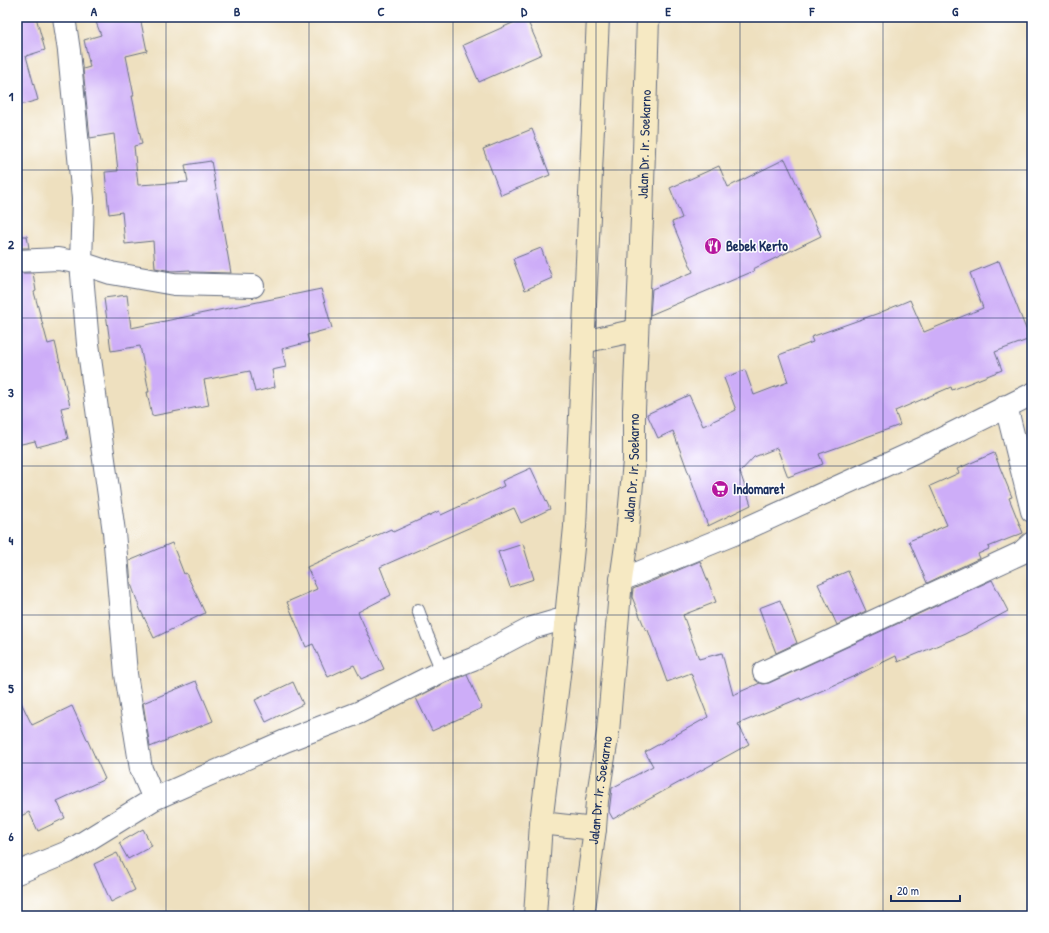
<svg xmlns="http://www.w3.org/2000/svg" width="1049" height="933" font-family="'Patrick Hand',sans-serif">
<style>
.building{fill:#cdadf8}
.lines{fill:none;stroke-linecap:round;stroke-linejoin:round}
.lane-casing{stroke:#656d80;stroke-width:14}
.street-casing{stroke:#656d80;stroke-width:24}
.secondary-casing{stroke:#656d80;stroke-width:24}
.lane{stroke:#fff;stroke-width:12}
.street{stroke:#fff;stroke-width:22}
.secondary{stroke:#f6e9c3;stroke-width:22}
.grid{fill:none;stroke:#1b2f5e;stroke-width:1;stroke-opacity:0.55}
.labels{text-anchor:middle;stroke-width:3;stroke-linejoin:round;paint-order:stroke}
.street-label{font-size:14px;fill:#1b2f5e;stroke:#fff}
.poi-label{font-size:14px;font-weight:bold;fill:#1b2f5e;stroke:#fff;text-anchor:start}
.neatline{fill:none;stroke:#1b2f5e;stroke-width:1.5}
.grid-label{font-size:13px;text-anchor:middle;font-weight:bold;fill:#1b2f5e}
</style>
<rect width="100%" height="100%" fill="#fff"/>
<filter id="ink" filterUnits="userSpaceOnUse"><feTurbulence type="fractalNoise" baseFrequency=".025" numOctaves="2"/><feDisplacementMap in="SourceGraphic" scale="8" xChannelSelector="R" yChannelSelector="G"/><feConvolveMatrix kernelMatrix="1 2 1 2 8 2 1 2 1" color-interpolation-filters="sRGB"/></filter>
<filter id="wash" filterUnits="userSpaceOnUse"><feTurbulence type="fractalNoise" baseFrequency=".012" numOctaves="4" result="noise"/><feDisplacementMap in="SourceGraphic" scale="16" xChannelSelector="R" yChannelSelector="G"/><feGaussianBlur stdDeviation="0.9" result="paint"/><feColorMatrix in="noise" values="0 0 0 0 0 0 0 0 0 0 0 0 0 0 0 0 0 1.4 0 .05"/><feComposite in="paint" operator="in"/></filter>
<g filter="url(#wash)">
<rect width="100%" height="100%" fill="#eee0bf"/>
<g id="blocks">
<path class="building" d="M 17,17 L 36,17 L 45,50 L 26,56 L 38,100 L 17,106 Z
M 94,17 L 140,17 L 147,51 L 126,56 L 134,96 L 132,96 L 142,144 L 134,146 L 138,185 L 188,182 L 185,165 L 211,161 L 231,273 L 191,272 L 190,270 L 172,271 L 155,268 L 153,241 L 125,244 L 122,212 L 109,214 L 105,172 L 118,171 L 114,134 L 90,138 L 83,69 L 90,67 L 84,40 L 101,35 Z
M 526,17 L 542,54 L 479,82 L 463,45 Z
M 532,129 L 550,175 L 501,195 L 483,149 Z
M 785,159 L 821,236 L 753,269 L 754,271 L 650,315 L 652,289 L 693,272 L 672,222 L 682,218 L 670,188 L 719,166 L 728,187 Z
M 17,236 L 27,236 L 29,248 L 17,248 Z
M 541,248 L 552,278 L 525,290 L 513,259 Z
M 999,261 L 1030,339 L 995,352 L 1002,370 L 952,390 L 951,387 L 895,411 L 900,425 L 819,454 L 823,464 L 788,477 L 777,448 L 754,457 L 740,472 L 751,505 L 708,526 L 673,431 L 658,438 L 647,414 L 689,395 L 703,426 L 736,410 L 724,378 L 745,370 L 754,395 L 788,382 L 779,355 L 813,342 L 811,337 L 879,313 L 910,300 L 924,332 L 983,308 L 970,273 Z
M 17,273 L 33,273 L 36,291 L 34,292 L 48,344 L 55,342 L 70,406 L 61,408 L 68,439 L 37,447 L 35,441 L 17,445 Z
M 321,289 L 332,328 L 307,335 L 309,342 L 282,349 L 286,367 L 272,370 L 275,387 L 255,392 L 250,371 L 204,380 L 209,405 L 152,416 L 147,392 L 149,392 L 140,346 L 111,351 L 104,298 L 127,295 L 131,328 Z
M 994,453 L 1012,497 L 1009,498 L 1023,533 L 988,547 L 989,549 L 978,554 L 980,558 L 927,583 L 909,541 L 947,525 L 930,486 L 959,473 L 957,469 Z
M 531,468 L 550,509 L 521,523 L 514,508 L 380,567 L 391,595 L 358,612 L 384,669 L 361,679 L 354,665 L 328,677 L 313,644 L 306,647 L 287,602 L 317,589 L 307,567 L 391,529 L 393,532 L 439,511 L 441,515 L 504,486 L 502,481 Z
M 172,543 L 184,574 L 186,573 L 205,613 L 154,638 L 140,609 L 131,584 L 129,561 Z
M 523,544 L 534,579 L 510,587 L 498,552 Z
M 700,561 L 716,602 L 683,615 L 699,659 L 722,653 L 733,695 L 760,683 L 763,684 L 769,683 L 992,580 L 1008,611 L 965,634 L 898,662 L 896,656 L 859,674 L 801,700 L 800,698 L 738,724 L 749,744 L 613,819 L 609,812 L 612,788 L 653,766 L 645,752 L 708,717 L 691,673 L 667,682 L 648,630 L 646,631 L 632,597 L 633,589 Z
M 848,571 L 866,611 L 837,625 L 818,584 Z
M 780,600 L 797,643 L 776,653 L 759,608 Z
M 467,675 L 482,708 L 432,731 L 416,698 L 447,682 Z
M 196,681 L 213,721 L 150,747 L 143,703 Z
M 293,682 L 303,704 L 266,722 L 255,700 Z
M 17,694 L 32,725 L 72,706 L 105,779 L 57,801 L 65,818 L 38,831 L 29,812 L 17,818 Z
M 143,829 L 152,846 L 128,859 L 119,843 Z
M 117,853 L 135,890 L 111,902 L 94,864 Z"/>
</g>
</g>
<g filter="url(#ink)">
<use href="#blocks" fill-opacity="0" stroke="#656d80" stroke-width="1"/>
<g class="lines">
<g class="lane-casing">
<path id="lane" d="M 418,610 L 427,635 L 442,671"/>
</g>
<g class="street-casing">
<path id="street" d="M 64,17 L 69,51 L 83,199 L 81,263 L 88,344 L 114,532 L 126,674 L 141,769 L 154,799
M 17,261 L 58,259 L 81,263 L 111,273 L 174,284 L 253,286
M 1006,406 L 1032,511
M 621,580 L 734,534 L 921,449 L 1032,394
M 764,672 L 1021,553 L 1032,543
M 17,873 L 68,852 L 154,799 L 285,741 L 358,713 L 442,671 L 473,659 L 532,628 L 566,618"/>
</g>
<g class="secondary-casing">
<g id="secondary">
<path d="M 583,342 L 637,330"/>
<path d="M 541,823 L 595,829"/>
<path d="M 535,916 L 541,823 L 566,618 L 575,527 L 598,17"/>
<path id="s1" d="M 583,916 L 595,829 L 597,801 L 608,732 L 621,580 L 627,538 L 634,461 L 634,410 L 642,218 L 648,17"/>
</g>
</g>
<use href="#lane" class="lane"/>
<use href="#street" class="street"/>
<use href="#secondary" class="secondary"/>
</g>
</g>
<path class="grid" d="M 166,17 L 166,916M 309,17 L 309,916M 453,17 L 453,916M 596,17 L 596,916M 740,17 L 740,916M 883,17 L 883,916M 17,170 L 1032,170M 17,318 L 1032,318M 17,466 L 1032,466M 17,615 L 1032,615M 17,763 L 1032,763"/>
<defs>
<g id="restaurant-disc" transform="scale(0.9)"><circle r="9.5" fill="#b5179e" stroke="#fff"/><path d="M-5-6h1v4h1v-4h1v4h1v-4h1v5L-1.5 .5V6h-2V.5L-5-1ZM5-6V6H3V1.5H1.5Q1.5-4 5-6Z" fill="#fff"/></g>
<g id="supermarket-disc" transform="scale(0.9)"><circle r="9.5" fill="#b5179e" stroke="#fff"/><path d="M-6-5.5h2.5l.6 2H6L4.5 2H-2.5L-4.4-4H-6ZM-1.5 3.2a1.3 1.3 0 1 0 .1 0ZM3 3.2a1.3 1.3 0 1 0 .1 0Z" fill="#fff"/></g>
</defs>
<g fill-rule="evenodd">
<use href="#restaurant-disc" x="713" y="246"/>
<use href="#supermarket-disc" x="720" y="489"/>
</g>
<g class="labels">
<g class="street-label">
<text dy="5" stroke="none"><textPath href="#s1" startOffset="775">Jalan Dr. Ir. Soekarno</textPath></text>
<text dy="5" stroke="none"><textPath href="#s1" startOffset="451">Jalan Dr. Ir. Soekarno</textPath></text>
<text dy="5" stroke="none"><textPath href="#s1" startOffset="127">Jalan Dr. Ir. Soekarno</textPath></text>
</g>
<g class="poi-label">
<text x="726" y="251">Bebek Kerto</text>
<text x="733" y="494">Indomaret</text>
</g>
</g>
<rect width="1049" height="933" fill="none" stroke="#fff" stroke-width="44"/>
<path d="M891 895v6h69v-6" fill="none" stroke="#1b2f5e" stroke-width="2"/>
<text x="897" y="895" font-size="12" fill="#1b2f5e" stroke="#ffffff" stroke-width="3" paint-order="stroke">20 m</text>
<rect x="22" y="22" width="1005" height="889" class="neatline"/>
<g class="grid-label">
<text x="94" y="16">A</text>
<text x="237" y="16">B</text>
<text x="381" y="16">C</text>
<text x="524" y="16">D</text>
<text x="668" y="16">E</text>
<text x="812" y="16">F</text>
<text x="955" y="16">G</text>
<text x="11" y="101">1</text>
<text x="11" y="249">2</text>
<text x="11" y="397">3</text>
<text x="11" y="545">4</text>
<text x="11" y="693">5</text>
<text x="11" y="841">6</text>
</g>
</svg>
